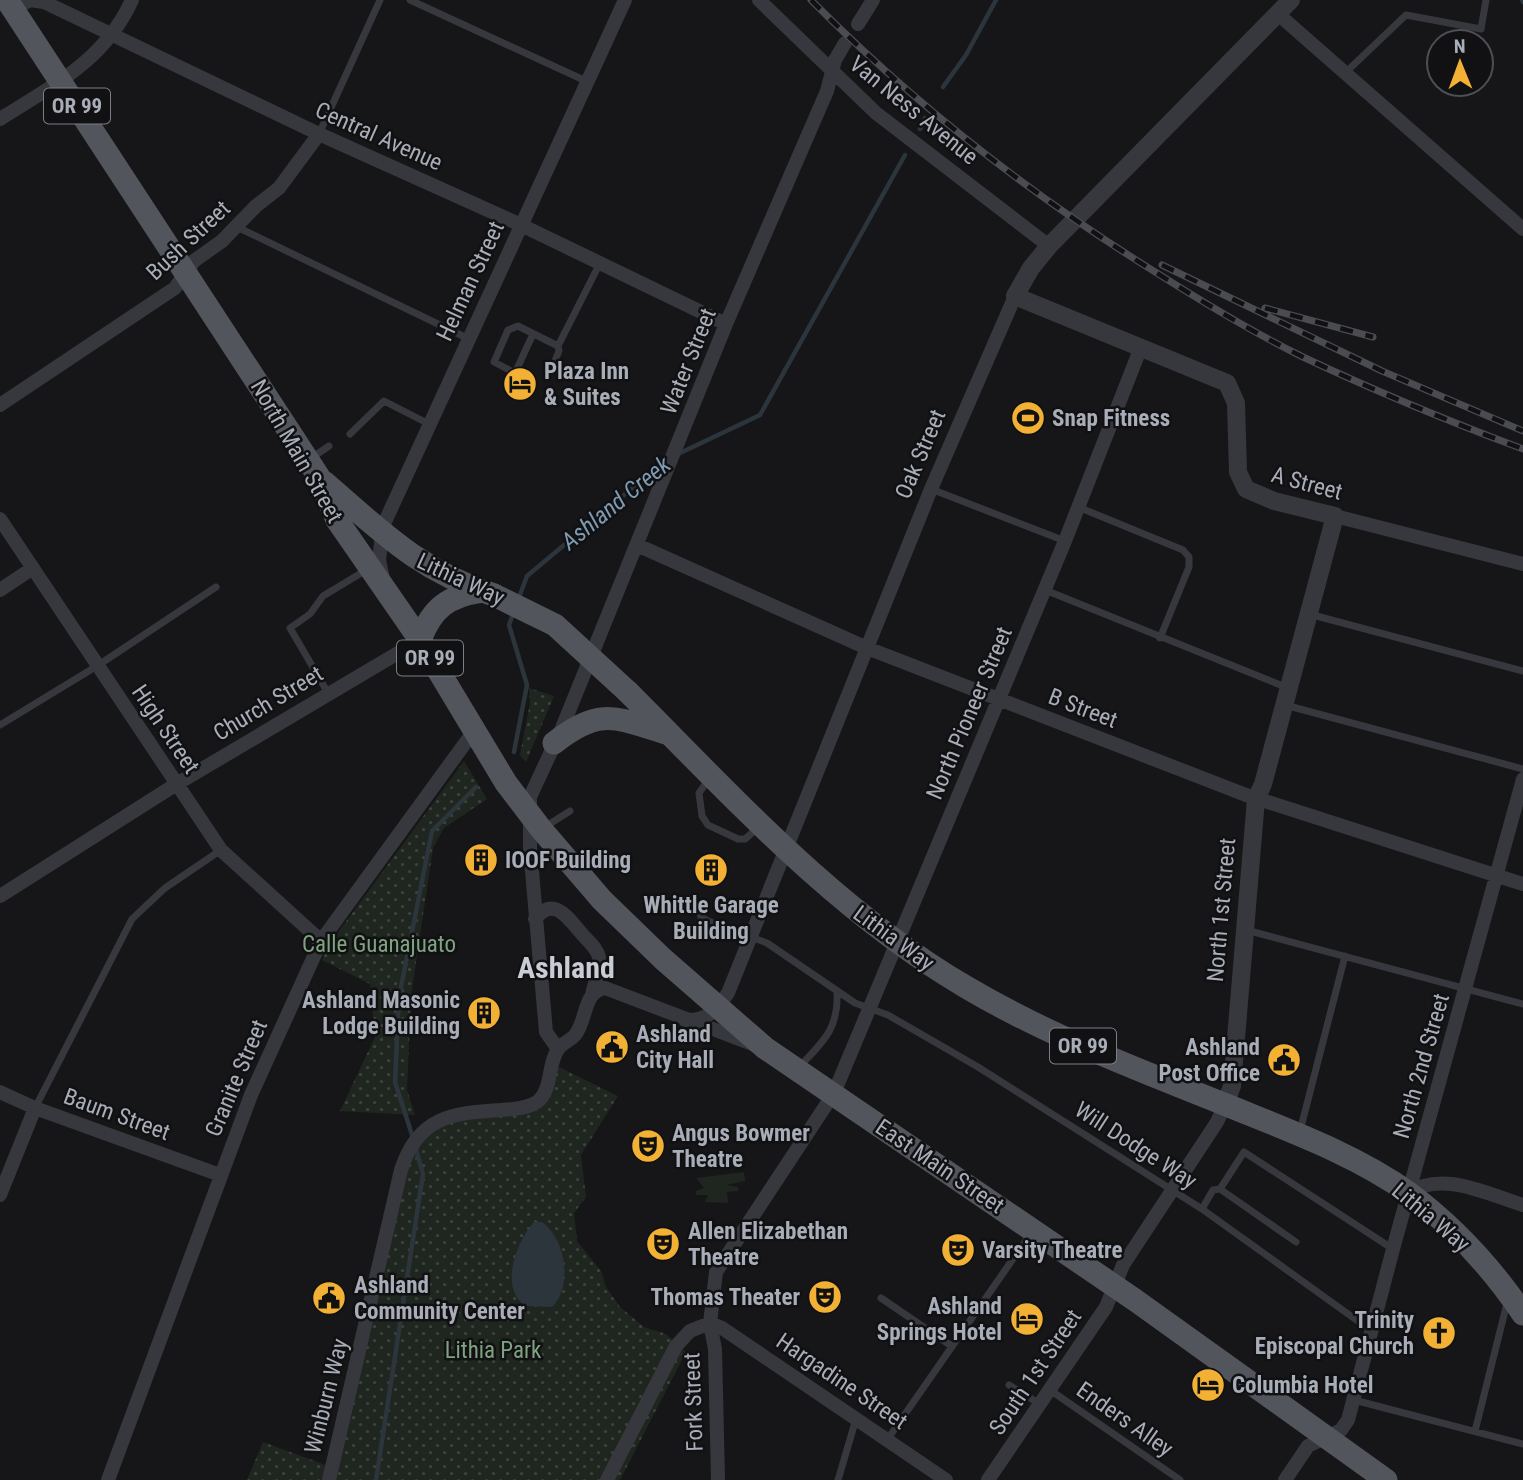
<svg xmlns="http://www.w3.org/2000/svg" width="1523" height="1480" font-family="'Roboto Condensed',sans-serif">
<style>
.grass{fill:#1e261f}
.park{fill:url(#park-dots)}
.water{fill:#2c353c}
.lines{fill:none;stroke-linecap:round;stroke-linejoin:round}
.stream{stroke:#2c353c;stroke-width:4.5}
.service{stroke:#37383d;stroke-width:7}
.minor{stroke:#37383d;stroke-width:14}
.tertiary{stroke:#37383d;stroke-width:18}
.primary{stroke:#53555c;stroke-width:23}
.rail-casing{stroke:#4a4c52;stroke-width:7}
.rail{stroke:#111113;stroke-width:4.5;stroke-dasharray:13;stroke-linecap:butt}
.primary-bridge{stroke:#53555c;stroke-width:23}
.labels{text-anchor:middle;stroke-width:5;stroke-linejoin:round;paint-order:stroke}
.shield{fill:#111113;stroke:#7b7e86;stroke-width:2}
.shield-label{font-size:21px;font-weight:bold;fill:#a8adb8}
.street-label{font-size:23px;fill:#a8adb8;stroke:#111113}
.poi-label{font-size:23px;font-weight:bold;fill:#a8adb8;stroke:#111113;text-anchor:start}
.park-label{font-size:23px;fill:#7fa381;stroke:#111113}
.water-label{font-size:24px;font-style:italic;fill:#7f9bb3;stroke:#111113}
.district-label{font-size:30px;font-weight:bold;fill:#c9ccd4;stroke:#111113}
</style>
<defs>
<pattern id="park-dots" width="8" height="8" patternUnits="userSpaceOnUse" patternTransform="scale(1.75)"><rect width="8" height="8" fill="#1e261f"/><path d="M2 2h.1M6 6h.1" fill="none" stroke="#3c433d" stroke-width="1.8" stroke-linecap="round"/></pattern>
</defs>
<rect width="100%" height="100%" fill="#161618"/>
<path class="grass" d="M 744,1172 L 745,1181 L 727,1185 L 738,1187 L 738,1191 L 727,1192 L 728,1203 L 705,1202 L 708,1195 L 696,1195 L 696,1191 L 704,1188 L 696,1178 Z"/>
<path class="park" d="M 529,688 L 554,696 L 526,762 L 520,755 L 530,703 Z
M 464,761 L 487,799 L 444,828 L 433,848 L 411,996 L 407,1090 L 415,1115 L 340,1111 L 375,1037 L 370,984 L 322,960 L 328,946 Z
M 559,1067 L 618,1096 L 581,1155 L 586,1197 L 574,1213 L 577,1241 L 601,1271 L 606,1287 L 620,1307 L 644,1327 L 666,1334 L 686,1352 L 620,1480 L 247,1480 L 263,1442 L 331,1467 L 407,1153 L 441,1119 L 531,1105 Z"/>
<path class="water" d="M 534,1222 L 542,1222 C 566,1239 573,1287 552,1307 L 525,1306 C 499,1287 516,1242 534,1222 Z"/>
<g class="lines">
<path class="stream" d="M 1522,0 L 1523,2
M 943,87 L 966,55 L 996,0
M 920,129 L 925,118
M 678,454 L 760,415 L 905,155
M 518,600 L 527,576 L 667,459
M 514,752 L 527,685 L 509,625 L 514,611
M 413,1138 L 395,1082 L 399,997 L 432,831 L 476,787
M 376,1480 L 423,1174 L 415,1146"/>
<path class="service" d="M 410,0 L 586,81
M 1345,73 L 1406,15 L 1481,29 L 1486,0
M 319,134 L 380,0
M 237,227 L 469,339
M 533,334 L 515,373 L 494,362 L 508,330 L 518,326 L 558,346 L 600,263
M 548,368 L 551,370 L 559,351 L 558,346
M 350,434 L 384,401 L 429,424
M 310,459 L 329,446
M 931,489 L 1065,541
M 1078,507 L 1183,550 L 1189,557 L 1189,567 L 1160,638
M 1045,590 L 1288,688
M 1309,614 L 1523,671
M 328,693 L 290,628 L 310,614 L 323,596 L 368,569
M 1285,705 L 1523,769
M 0,725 L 97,666 L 216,587
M 709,779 L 699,793 L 702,816 L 708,825 L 738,839 L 745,839 L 759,827
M 543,828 L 570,811
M 696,903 L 701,917 L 708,921 L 767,943 L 855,1003 L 888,1015 L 978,1067 L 1202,1209 L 1362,1324 L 1372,1327
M 1246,930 L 1523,1004
M 800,1066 C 824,1041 839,1028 837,991
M 35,1108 L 132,919 L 165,888 L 221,850
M 1300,1131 L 1345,956
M 1202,1209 L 1213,1190 L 1220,1189
M 1296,1242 L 1220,1189 L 1244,1152 L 1393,1249
M 881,1298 L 950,1345
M 1009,1385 L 1040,1404
M 1050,1390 L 1180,1480
M 1354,1400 L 1523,1444
M 1475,1431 L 1507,1303
M 887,1440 L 1031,1233
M 838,1480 L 856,1419"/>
<path class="minor" d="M 759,0 L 876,113 L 1049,246
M 13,9 L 30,0 L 44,2 L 319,134 L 521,225 L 726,324
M 1278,14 L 1523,229
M 858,24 L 873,0
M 0,119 C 55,84 104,61 132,0
M 0,405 L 175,288 L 194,261 L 222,241 L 256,206 L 279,188 L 319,134
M 1335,516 L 1523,564
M 0,519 L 221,850 L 321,941
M 637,545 L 867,648 L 1246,795 L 1523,884
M 383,579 L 379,560 L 383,526 L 625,0
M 0,590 L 33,568
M 0,896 L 175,785 L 420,640
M 535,919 C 554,895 568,918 582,934 C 588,941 597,948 599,957 C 601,968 594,984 592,995
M 685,1020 C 708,1021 715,1011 728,993 L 931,489 L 1015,296
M 558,1049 L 546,1032 L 530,848 L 530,797 L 562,728 L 726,324 L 827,91 L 835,60 L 845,43
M 0,1092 L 35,1108 L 220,1175
M 1408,1193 C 1442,1170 1487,1194 1523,1205
M 0,1195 L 35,1108
M 710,1323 L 722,1328 L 946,1480
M 710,1323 L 715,1349 L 718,1480
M 108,1480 L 251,1095 L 321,941 L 474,731
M 329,1480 L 401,1170 C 418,1117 451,1113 501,1110 C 512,1109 527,1109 537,1102 C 553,1090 547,1063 559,1048 C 563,1043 571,1040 575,1035 C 587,1021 583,991 605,988 L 755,1045
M 607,1480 L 676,1346 L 690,1331 L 710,1323 L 716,1272 L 834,1093 L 1065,541 L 1141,347
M 988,1480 L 1106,1307 L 1123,1265 L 1217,1122 L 1225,1105
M 1285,1480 L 1308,1446 L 1341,1430 L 1348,1420 L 1393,1249 L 1523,779"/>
<path class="tertiary" d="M 1225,1105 L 1232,1086 L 1256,799 L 1263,784 L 1335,516 L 1274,501 L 1246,489 L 1238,472 L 1236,403 L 1227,383 L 1015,296 L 1031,268 L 1049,246 L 1291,0"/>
<path class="primary" d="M 7,0 L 319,477 L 337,520 L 420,640 L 506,783 L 541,829 L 602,900 L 663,959 L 765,1048 L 1135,1300 L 1386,1480
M 324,482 C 382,532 418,570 494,595
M 420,640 C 432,608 448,596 482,591
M 628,692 C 733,797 836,911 966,987 C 1047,1035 1136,1069 1224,1104 C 1285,1129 1355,1154 1409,1193 C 1453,1226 1492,1268 1523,1314
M 554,743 C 600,706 617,718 669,734"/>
<g class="rail-casing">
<path id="rail" d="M 811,0 C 916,106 1034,197 1160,275 C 1206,304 1254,333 1303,357 C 1375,391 1448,421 1523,449
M 1162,265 L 1382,371 L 1523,431
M 1265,308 L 1373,337"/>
</g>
<use href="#rail" class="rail"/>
<path class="primary-bridge" d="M 494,595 L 555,625 L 628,692"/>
</g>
<defs>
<g id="hotel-disc" transform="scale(1.75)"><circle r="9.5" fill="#f2b134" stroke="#111113"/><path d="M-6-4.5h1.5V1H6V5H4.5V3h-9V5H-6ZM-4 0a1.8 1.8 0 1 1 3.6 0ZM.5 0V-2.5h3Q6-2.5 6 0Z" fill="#111"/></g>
<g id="stadium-disc" transform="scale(1.75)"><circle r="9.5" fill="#f2b134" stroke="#111113"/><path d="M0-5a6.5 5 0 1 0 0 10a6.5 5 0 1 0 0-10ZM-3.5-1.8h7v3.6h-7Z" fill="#111"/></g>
<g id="building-disc" transform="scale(1.75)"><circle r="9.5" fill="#f2b134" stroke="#111113"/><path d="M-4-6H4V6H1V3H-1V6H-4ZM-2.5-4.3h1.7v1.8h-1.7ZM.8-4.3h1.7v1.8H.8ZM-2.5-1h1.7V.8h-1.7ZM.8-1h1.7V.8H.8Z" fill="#111"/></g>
<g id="civic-disc" transform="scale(1.75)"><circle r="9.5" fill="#f2b134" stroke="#111113"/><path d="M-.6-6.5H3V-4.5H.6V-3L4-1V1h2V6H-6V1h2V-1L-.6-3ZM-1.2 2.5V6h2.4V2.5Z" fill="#111"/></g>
<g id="theatre-disc" transform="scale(1.75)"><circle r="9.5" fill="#f2b134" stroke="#111113"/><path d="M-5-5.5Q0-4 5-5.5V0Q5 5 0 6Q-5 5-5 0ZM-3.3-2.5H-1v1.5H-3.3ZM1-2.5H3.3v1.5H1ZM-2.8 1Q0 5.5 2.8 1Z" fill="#111"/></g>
<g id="church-disc" transform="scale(1.75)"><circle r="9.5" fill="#f2b134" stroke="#111113"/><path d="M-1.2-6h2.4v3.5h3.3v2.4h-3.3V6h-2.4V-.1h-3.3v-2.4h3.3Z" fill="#111"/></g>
</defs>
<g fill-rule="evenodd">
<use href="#hotel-disc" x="520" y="384"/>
<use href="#stadium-disc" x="1028" y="418"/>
<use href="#building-disc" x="481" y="860"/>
<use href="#building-disc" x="711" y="870"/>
<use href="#building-disc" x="484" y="1013"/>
<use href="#civic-disc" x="612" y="1047"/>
<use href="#civic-disc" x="1284" y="1060"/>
<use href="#theatre-disc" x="648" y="1146"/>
<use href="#theatre-disc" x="663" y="1244"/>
<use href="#theatre-disc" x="958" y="1250"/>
<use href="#theatre-disc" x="825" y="1297"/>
<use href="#civic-disc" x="329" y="1298"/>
<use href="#hotel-disc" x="1027" y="1319"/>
<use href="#church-disc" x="1439" y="1333"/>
<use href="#hotel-disc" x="1208" y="1385"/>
</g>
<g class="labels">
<g class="shield">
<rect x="44" y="88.5" width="66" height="35" rx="5"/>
<rect x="397" y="640.5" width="66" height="35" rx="5"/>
<rect x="1050" y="1028.5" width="66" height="35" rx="5"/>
</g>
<g class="shield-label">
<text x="77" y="113">OR 99</text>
<text x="430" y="665">OR 99</text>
<text x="1083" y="1053">OR 99</text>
</g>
<g class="street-label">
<text transform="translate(914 110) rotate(39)" y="8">Van Ness Avenue</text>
<text transform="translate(379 136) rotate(24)" y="8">Central Avenue</text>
<text transform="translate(188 240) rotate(-43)" y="8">Bush Street</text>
<text transform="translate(470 281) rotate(-65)" y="8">Helman Street</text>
<text transform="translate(688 361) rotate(-68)" y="8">Water Street</text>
<text transform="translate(297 451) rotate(60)" y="8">North Main Street</text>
<text transform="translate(920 454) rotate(-67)" y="8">Oak Street</text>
<text transform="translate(1307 483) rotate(15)" y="8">A Street</text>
<text transform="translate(461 579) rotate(25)" y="8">Lithia Way</text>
<text transform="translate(268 703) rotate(-31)" y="8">Church Street</text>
<text transform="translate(1083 708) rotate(21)" y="8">B Street</text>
<text transform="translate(969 713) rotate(-67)" y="8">North Pioneer Street</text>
<text transform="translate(166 729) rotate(56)" y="8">High Street</text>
<text transform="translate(1221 910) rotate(-85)" y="8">North 1st Street</text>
<text transform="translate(894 938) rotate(36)" y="8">Lithia Way</text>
<text transform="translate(1421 1066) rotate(-74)" y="8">North 2nd Street</text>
<text transform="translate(236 1078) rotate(-67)" y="8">Granite Street</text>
<text transform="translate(117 1114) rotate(20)" y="8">Baum Street</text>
<text transform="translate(1136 1145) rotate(33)" y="8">Will Dodge Way</text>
<text transform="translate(940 1166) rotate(34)" y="8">East Main Street</text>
<text transform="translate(1431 1217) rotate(40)" y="8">Lithia Way</text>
<text transform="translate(1035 1372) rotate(-56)" y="8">South 1st Street</text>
<text transform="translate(842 1381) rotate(34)" y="8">Hargadine Street</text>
<text transform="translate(326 1396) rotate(-76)" y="8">Winburn Way</text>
<text transform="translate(693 1402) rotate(-92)" y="8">Fork Street</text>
<text transform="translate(1125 1419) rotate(35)" y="8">Enders Alley</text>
</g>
<g class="poi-label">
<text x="544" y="379">Plaza Inn<tspan x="544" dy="26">&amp; Suites</tspan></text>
<text x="1052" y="426">Snap Fitness</text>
<text x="505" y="868">IOOF Building</text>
<text x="711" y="913" text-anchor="middle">Whittle Garage<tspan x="711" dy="26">Building</tspan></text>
<text x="460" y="1008" text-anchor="end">Ashland Masonic<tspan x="460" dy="26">Lodge Building</tspan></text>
<text x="636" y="1042">Ashland<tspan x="636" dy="26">City Hall</tspan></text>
<text x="1260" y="1055" text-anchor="end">Ashland<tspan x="1260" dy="26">Post Office</tspan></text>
<text x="672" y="1141">Angus Bowmer<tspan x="672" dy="26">Theatre</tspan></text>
<text x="688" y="1239">Allen Elizabethan<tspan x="688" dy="26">Theatre</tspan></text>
<text x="982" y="1258">Varsity Theatre</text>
<text x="354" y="1293">Ashland<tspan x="354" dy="26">Community Center</tspan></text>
<text x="800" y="1305" text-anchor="end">Thomas Theater</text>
<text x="1002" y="1314" text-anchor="end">Ashland<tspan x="1002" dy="26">Springs Hotel</tspan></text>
<text x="1414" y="1328" text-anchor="end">Trinity<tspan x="1414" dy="26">Episcopal Church</tspan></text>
<text x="1232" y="1393">Columbia Hotel</text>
</g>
<g class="park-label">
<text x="379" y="952">Calle Guanajuato</text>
<text x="493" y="1358">Lithia Park</text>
</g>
<g class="water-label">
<text transform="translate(616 503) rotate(-39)" y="8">Ashland Creek</text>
</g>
<g class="district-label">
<text x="566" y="978">Ashland</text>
</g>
</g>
<g transform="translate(1460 63) rotate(359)"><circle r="33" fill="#111113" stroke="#4d4f55" stroke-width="2"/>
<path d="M0-5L12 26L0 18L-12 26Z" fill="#f2b134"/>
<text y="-10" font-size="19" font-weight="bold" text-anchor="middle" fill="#a8adb8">N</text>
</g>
</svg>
